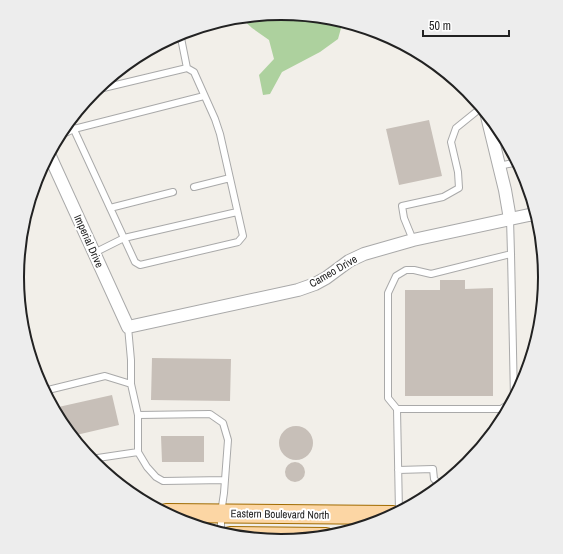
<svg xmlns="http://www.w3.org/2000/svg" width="563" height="554" font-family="'Archivo Narrow',sans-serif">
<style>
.forest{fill:#add19e}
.building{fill:#c7bfb8}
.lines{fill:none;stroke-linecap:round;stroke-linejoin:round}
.service-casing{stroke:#a9a9a9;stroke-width:8}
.minor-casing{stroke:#a9a9a9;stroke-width:14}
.primary-casing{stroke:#a06b00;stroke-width:20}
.service{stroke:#fff;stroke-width:6}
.minor{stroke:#fff;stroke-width:12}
.primary{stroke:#fcd6a4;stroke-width:18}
.labels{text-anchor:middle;stroke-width:4;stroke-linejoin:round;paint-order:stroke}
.street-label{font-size:11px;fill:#222;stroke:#fff}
.rim{fill:none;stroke:#222;stroke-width:2}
</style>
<rect width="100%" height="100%" fill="#f2efe9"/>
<path class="forest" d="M 282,13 L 333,18 L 343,21 L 338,39 L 320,52 L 282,72 L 270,94 L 263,95 L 259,75 L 274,59 L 269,40 L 252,28 L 240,17 Z"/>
<path class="building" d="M 429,120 L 442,176 L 399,185 L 386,129 Z
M 440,280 L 465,280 L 465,289 L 493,288 L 493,396 L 405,396 L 405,290 L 440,290 Z
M 538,294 L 544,294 L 542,317 L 541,317 Z
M 152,358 L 231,359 L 230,401 L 151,400 Z
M 112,395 L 119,425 L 72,436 L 62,423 L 54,408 Z
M279 443a17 17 0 1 1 34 0a17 17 0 1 1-34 0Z
M 161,436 L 204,436 L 204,462 L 162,462 Z
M285 472a10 10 0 1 1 20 0a10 10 0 1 1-20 0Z"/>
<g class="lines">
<g class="service-casing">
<path id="service" d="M 180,33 L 187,68
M 70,121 L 135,262 L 140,265 L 238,242 L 243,236 L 220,134 L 215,119 L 194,72 L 187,68 L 95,90
M 59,136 L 74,129 L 204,96
M 499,166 L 518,162
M 194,187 L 230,178
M 110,208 L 173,192
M 510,219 L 511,254 L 514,399
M 413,240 L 404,218 L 402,206 L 443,197 L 459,188 L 458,172 L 451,142 L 456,128 L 482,107
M 94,253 L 124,238 L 237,212
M 128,327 L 131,360 L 131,384
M 44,391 L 105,376 L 131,384 L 138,415 L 210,414 L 223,423 L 228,440 L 224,493 L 221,513 L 221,533
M 397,409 L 501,409 L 512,402
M 138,415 L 138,452 L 147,467 L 156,477 L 163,481 L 225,480
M 91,459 L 138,452
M 398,470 L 433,469 L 434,479 L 440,485 L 443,484
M 399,512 L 397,409 L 388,398 L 388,293 L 396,276 L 406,270 L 414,270 L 431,274 L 511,254"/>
</g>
<g class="minor-casing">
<path id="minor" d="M 486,112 L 505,190 L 510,219
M 49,154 L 128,327 L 298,290 L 315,284 L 326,278 L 349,261 L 364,254 L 413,240 L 510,219 L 529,215 L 537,215"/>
</g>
<g class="primary-casing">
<path id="primary" d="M 166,513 L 393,515
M 230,536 L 326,537"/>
</g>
<use href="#service" class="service"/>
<use href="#minor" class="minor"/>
<use href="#primary" class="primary"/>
</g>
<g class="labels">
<g class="street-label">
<text transform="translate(89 241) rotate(66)" y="4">Imperial Drive</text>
<text transform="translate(333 271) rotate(-30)" y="4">Cameo Drive</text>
<text transform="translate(280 514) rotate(1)" y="4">Eastern Boulevard North</text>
</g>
</g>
<path d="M0 0H563V554H0ZM24 277a257 257 0 1 1 514 0a257 257 0 1 1-514 0Z" fill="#ededed" fill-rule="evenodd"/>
<path class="rim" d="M24 277a257 257 0 1 1 514 0a257 257 0 1 1-514 0Z"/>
<path d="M423 30v6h86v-6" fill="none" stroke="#222222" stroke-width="2"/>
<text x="429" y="30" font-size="12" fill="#222222" stroke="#ffffff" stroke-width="3" paint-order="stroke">50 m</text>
</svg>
